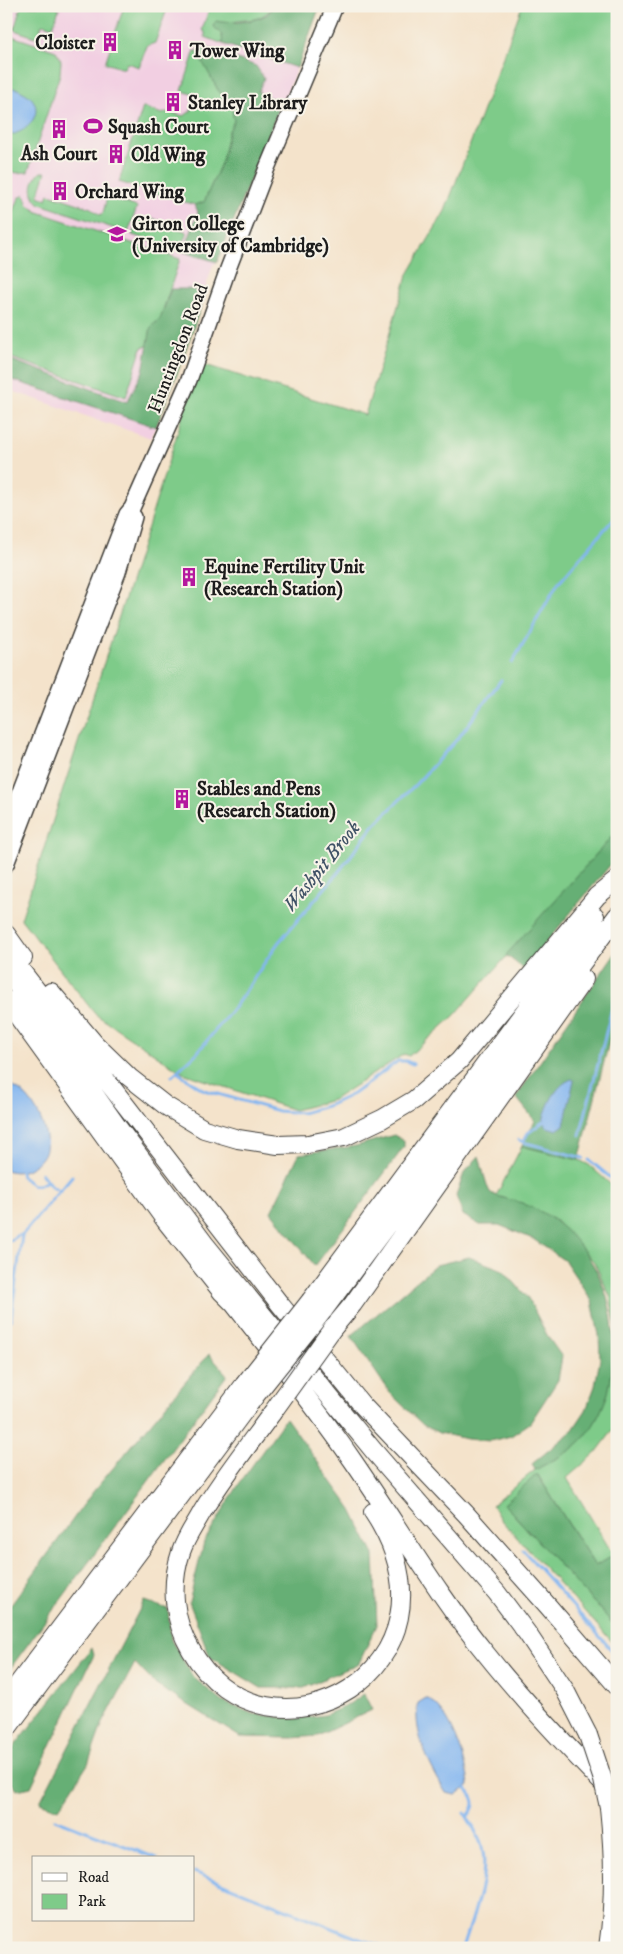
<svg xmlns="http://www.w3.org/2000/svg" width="623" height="1954" font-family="'IM FELL DW Pica',serif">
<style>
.built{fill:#f2cfe2}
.green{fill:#7ecb89;stroke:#4d7452}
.forest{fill:#66af75;stroke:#416648}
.water{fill:#83b6f0;stroke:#506986}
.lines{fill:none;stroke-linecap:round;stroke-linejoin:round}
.stream{stroke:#83b6f0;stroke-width:3}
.primary-casing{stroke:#3c3a36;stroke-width:18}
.highway-casing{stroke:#3c3a36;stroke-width:20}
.primary{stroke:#fff;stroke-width:15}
.highway{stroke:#fff;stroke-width:18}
.highway-bridge-casing{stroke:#3c3a36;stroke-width:20;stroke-linecap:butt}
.highway-bridge{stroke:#fff;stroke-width:18}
.labels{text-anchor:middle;stroke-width:4;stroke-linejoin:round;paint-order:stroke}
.poi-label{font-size:19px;font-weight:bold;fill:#1c1c1c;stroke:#f7f3e8;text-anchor:start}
.street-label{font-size:19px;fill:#1c1c1c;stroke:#f7f3e8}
.water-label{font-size:20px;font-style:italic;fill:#405266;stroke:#f7f3e8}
</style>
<rect width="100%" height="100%" fill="#f7f3e8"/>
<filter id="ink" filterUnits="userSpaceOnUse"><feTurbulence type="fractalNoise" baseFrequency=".02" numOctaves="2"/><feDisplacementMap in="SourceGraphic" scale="10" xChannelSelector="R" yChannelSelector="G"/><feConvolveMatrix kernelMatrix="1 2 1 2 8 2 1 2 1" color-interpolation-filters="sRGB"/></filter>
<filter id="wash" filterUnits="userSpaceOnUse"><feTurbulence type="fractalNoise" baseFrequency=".0096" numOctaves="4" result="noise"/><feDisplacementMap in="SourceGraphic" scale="20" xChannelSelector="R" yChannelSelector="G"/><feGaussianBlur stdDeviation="1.12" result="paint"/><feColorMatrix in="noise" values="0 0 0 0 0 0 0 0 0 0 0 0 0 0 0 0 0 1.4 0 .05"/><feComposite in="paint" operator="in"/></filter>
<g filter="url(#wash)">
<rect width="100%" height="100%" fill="#f4e3cb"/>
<path class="built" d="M 6,6 L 320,6 L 297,68 L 239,206 L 217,262 L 213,265 L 179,369 L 151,438 L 6,389 Z"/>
<path class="green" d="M 21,6 L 50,6 L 59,9 L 53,27 L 42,24 L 38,38 L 14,30 Z
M 124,6 L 166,7 L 166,12 L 155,43 L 147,46 L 139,67 L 127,63 L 124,68 L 121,68 L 105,63 Z
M 210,6 L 274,6 C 256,26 247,16 227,24 L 222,35 L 223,44 L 205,37 L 205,32 L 202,30 Z
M 522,6 L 617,6 L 617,831 L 454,1016 L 409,1056 L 404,1054 L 333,1100 L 294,1110 L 183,1073 L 95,1014 L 21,919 L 148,527 L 199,363 L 365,415 L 407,276 L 445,211 Z
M 6,34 L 56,51 L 61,61 L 60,74 L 28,172 L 17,173 L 6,170 Z
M 195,50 L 202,59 L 218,90 L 231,105 L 234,121 L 228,133 L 222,161 L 204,202 L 195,205 L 119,182 L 143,107 L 162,114 L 167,112 L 184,116 L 191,111 L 194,102 L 192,94 L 182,91 Z
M 41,172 L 46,172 L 38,196 L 47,199 L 49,194 L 91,208 L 100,215 L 103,213 L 107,197 L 137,207 L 128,233 L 40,204 C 29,195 30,180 41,172 Z
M 24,194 L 28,205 L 38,212 L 180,259 L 160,319 L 151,327 L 148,346 L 142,347 L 126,397 L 6,356 L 6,231 L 19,198 Z
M 149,217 L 174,226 L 174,227 L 187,232 L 181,250 L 132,235 L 138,218 L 147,221 Z
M 522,1146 L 579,1160 L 589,1165 L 617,1190 L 617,1332 L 610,1296 L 594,1262 L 555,1220 L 523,1204 L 496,1196 Z
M 617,1363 L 617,1425 L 596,1453 L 567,1478 L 614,1556 L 595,1566 L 538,1475 L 504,1504 L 617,1628 L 617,1647 L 500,1519 L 492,1505 L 535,1470 L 568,1451 L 616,1368 Z"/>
<path class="forest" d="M 274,6 L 320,6 L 297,68 L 223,44 L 222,35 L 213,26 L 216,21 C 229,24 254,22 266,15 C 269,13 272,9 274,6 Z
M 205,47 L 256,66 L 264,78 L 258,92 L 281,103 L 217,262 L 184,252 L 198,212 L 195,205 L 204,202 L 222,161 L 228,133 L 234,121 L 231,105 L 218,90 L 197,52 L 199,48 Z
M 171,289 L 188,289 L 206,292 L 179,369 L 156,427 L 6,378 L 6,358 L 127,402 L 143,371 L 151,327 L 160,319 Z
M 617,831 L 617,857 L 524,969 L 506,955 Z
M 617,950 L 617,1011 L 579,1160 L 522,1146 L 535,1121 L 516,1097 Z
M 394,1135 L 404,1141 L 404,1147 L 315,1266 L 271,1212 L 299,1154 L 356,1146 Z
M 479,1156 C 481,1163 487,1188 490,1192 C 495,1197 514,1200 522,1203 C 533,1208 546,1213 555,1221 C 609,1264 623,1328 608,1393 C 602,1411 593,1429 580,1442 C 568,1454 549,1462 535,1470 L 532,1464 L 572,1431 L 586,1410 L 595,1386 L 600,1359 L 599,1335 L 592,1301 L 565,1261 L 533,1239 L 499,1225 L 480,1225 L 463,1215 L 456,1196 L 464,1173 Z
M 469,1257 L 503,1270 L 528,1298 L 548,1337 L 562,1357 L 558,1380 L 530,1423 L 511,1436 L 490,1441 L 467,1439 L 439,1433 L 423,1425 L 390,1393 L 351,1336 L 436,1265 Z
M 209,1354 L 227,1375 L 6,1674 L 6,1612 L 92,1493 Z
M 286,1418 L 352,1510 L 374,1555 L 377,1625 L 359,1663 L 304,1688 L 261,1688 L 210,1657 L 189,1602 L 204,1542 L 239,1484 Z
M 537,1474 L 595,1566 L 617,1554 L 617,1628 L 504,1504 Z
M 144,1601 L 168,1609 L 171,1640 L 193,1677 L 223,1702 L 253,1714 L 296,1719 L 325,1715 L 346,1706 L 364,1694 L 372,1710 L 318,1736 L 292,1738 L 240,1737 L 156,1685 L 135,1663 L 102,1725 L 88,1764 L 59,1809 L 40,1802 Z
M 92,1648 L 94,1655 L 31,1787 L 17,1790 L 6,1774 L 6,1757 Z"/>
<path class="water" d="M 16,88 C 22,92 29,94 33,100 C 44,117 22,136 6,135 L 6,89 Z
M 572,1079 L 574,1080 L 564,1125 L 557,1130 L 547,1127 L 543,1122 C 546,1107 556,1084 572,1079 Z
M 6,1085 C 29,1087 50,1128 46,1149 C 44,1158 36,1165 29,1169 C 21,1172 15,1173 6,1170 Z
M 426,1698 C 450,1708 467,1761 469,1786 L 456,1795 L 446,1793 C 431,1768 412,1733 418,1703 Z"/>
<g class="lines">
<path class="stream" d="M 512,663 L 558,583 L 617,515
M 177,1072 L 204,1090 L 278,1111 L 302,1113 L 330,1105 L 353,1094 L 398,1061 L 406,1061 L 413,1064
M 172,1076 L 197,1053 L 236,1005 L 278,943 L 337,874 L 374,825 L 416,784 L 459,737 L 501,680
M 580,1135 L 616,993
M 519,1140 L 523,1142 L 583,1158
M 523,1142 L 528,1133 L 543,1122
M 589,1160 L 617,1183
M 21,1172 L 22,1177 L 33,1185 L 40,1185 L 47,1181
M 41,1173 L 51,1186 L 60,1190
M 6,1243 L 18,1235 L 22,1235
M 6,1324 L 11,1319 L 22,1235 L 72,1176
M 523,1550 L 617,1656
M 466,1789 C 476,1799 477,1806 467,1817
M 55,1819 L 156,1858
M 194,1872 L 357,1938 L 387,1948
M 463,1948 C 471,1921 488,1880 483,1852 C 481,1837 471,1825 465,1813"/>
</g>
</g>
<g filter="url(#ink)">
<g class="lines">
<g class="primary-casing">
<path id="primary" d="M 6,828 L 127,514 L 132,508 L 189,380 L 228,269 L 267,168 L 335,6
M 6,864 L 118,572 L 134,517"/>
</g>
<g class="highway-casing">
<path id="highway" d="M 6,934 L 23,958
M 6,951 L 279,1303 L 363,1406 L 466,1514 L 548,1606 L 617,1686
M 6,970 L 119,1129 L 204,1243 L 373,1450 L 497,1593 L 527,1633 L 565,1690 L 588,1735
M 51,992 L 95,1044 L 129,1077 L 166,1106 L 204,1129 L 238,1139 L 278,1145 L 308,1144 L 344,1137 L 382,1119 L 414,1100 L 459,1061 L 597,896 L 617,880
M 6,1000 L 165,1220 L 222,1292 L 234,1304 C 275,1356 316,1407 353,1461 C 398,1526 437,1594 487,1655 C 527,1705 572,1752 617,1798
M 311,1300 L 595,916
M 323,1311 L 617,916
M 333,1328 L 353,1304 L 584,979
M 272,1413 C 248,1446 223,1477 202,1512 C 195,1525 186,1537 181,1552 C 170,1585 173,1620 191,1650 C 268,1782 476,1668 373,1512
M 6,1700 L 244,1385
M 6,1730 L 255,1396
M 608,1948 C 615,1899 614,1856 609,1807"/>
</g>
<use href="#primary" class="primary"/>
<use href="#highway" class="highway"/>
<g class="highway-bridge-casing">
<path id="highway-bridge" d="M 244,1385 L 311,1300
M 255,1396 L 323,1311
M 272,1413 L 333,1328
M 588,1735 L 603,1780 L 609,1807"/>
</g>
<use href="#highway-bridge" class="highway-bridge"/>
</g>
</g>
<defs>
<g id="building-bare" transform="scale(1.5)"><path d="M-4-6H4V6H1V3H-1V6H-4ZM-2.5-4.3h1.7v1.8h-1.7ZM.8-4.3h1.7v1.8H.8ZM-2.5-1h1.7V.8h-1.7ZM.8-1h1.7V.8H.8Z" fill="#b5179e" stroke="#f7f3e8" stroke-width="2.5" paint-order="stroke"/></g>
<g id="stadium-bare" transform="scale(1.5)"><path d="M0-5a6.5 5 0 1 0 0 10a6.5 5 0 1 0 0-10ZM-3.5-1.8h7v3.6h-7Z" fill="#b5179e" stroke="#f7f3e8" stroke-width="2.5" paint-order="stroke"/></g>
<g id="university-bare" transform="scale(1.5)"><path d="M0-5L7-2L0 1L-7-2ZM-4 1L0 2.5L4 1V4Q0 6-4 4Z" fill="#b5179e" stroke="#f7f3e8" stroke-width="2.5" paint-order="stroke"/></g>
</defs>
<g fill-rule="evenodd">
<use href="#building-bare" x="110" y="42"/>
<use href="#building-bare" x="175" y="50"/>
<use href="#building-bare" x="173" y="102"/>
<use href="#stadium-bare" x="93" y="126"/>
<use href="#building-bare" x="59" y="129"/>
<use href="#building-bare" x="116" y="154"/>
<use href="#building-bare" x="60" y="191"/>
<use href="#university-bare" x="117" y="234"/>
<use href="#building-bare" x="189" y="577"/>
<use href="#building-bare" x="182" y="799"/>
</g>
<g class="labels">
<g class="poi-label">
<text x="95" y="49" text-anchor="end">Cloister</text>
<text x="190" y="57">Tower Wing</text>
<text x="188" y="109">Stanley Library</text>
<text x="108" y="133">Squash Court</text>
<text x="59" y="160" text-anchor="middle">Ash Court</text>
<text x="131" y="161">Old Wing</text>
<text x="75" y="198">Orchard Wing</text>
<text x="132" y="230">Girton College<tspan x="132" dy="22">(University of Cambridge)</tspan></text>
<text x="204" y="573">Equine Fertility Unit<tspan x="204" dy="22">(Research Station)</tspan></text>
<text x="197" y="795">Stables and Pens<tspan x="197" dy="22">(Research Station)</tspan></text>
</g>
<g class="street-label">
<text transform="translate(177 348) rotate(-69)" y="7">Huntingdon Road</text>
</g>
<g class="water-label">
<text transform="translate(321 866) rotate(-51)" y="7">Washpit Brook</text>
</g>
</g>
<rect width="623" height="1954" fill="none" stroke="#f7f3e8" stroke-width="25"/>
<rect x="32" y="1856" width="162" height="65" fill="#f7f3e8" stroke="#9f9d96"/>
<rect x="42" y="1873" width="25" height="8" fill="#ffffff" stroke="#9f9d96"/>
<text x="78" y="1882" font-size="15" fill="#1c1c1c">Road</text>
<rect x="42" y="1894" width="25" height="15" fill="#7ecb89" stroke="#9f9d96"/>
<text x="78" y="1906" font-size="15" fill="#1c1c1c">Park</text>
</svg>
